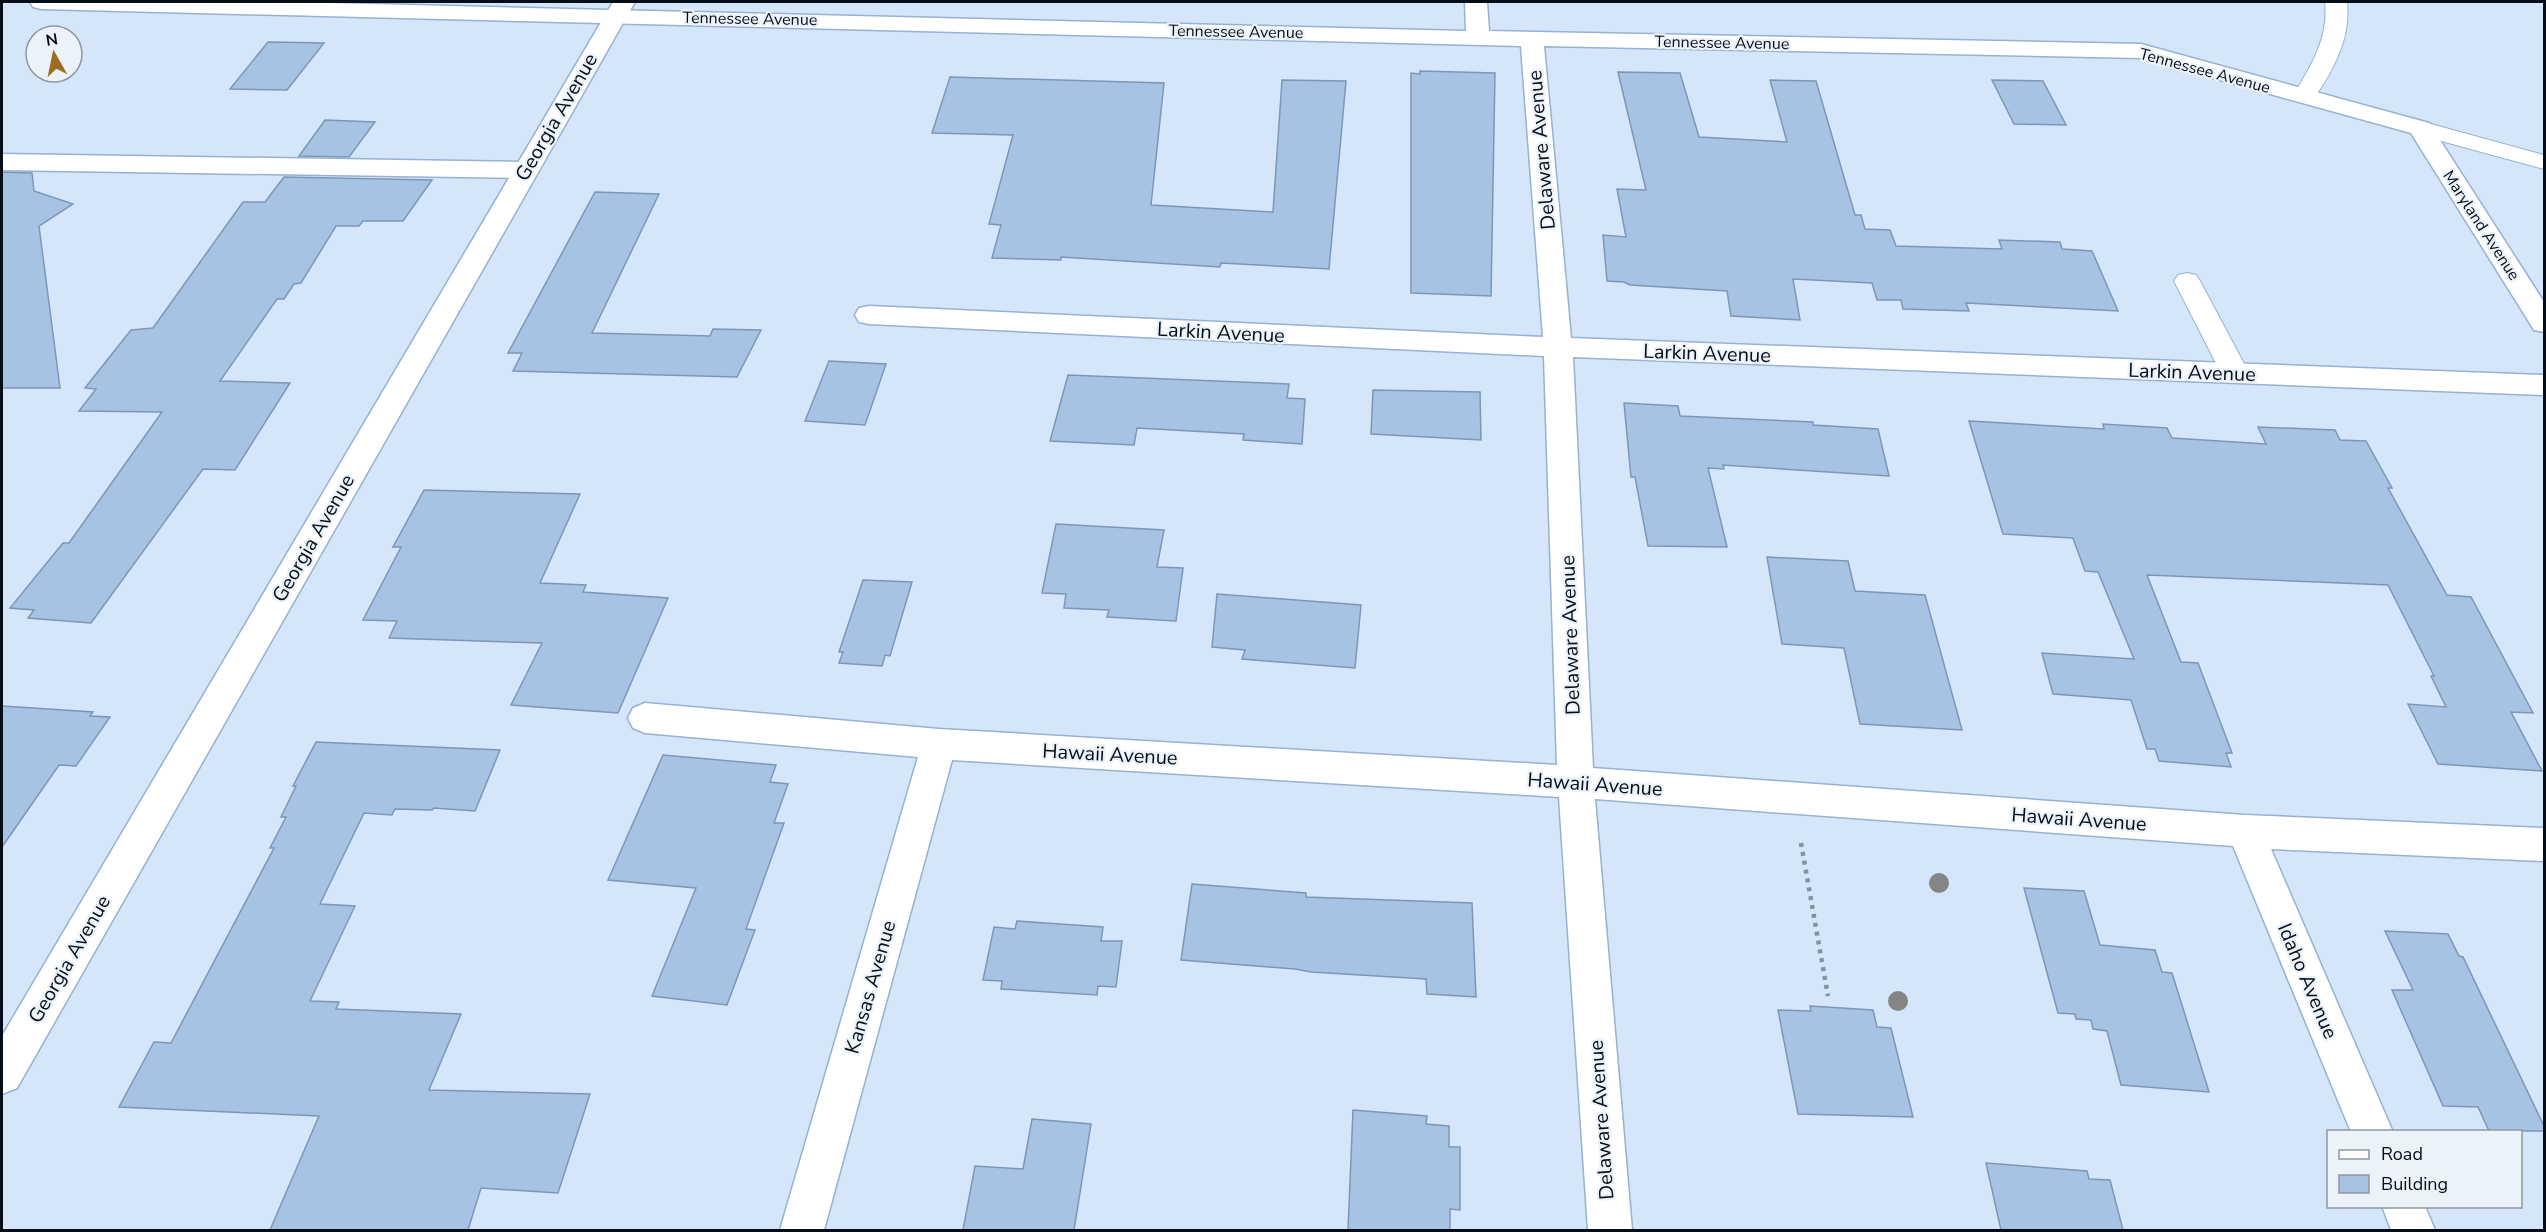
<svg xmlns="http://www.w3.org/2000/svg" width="2546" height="1232" font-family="'Nunito Sans',sans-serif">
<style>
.building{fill:#a7c3e4;stroke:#7c97b6;stroke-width:1.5}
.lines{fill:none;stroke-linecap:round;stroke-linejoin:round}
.service-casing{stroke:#96b1d1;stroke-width:2}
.minor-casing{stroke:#96b1d1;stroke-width:3}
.tertiary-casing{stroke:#96b1d1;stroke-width:3}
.path{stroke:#8491a2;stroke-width:4.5;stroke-dasharray:4 5;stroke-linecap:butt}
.service{fill:#fff;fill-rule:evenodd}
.minor{fill:#fff;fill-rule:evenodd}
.tertiary{fill:#fff;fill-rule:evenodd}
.tree{fill:#858583}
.labels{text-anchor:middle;stroke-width:4.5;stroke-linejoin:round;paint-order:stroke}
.far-street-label{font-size:16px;fill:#050d18;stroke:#ecf2f9}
.street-label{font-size:20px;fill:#050d18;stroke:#ecf2f9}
</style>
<rect width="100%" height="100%" fill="#d5e6fb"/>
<path class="building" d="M 268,42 L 324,43 L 287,90 L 230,89 Z
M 1420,71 L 1495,73 L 1491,296 L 1411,293 L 1411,73 L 1420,74 Z
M 1618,72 L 1680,73 L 1699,137 L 1787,142 L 1770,80 L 1816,81 L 1855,215 L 1861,215 L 1865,229 L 1890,230 L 1896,246 L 2002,249 L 1999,240 L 2060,242 L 2062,249 L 2092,251 L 2118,311 L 1966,303 L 1969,311 L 1903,309 L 1901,300 L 1877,300 L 1872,283 L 1793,279 L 1800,320 L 1731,316 L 1727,291 L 1630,285 L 1624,282 L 1607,281 L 1603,235 L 1626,237 L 1617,189 L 1646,190 Z
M 950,77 L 1164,83 L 1151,205 L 1273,212 L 1282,80 L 1346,81 L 1329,269 L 1221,263 L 1220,267 L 1061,257 L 1061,260 L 992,258 L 1001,225 L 989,224 L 1013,135 L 932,133 Z
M 1992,80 L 2043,81 L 2066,125 L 2014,124 Z
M 325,120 L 375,122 L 349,157 L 299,156 Z
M 2,172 L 32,173 L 34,191 L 73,204 L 39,226 L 60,388 L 2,388 Z
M 284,177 L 432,180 L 403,221 L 363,221 L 359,226 L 336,226 L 301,283 L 294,284 L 284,299 L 277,299 L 220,381 L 290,383 L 235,470 L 203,469 L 91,623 L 28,618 L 34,610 L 10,608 L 63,543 L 69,543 L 162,412 L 79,411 L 96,389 L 85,388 L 131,330 L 153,328 L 243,202 L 265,202 Z
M 595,192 L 659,194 L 592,333 L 710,336 L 713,329 L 761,330 L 737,377 L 513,371 L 522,353 L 508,353 Z
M 829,361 L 886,364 L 865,425 L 805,421 Z
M 1068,375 L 1289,384 L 1287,398 L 1305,399 L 1302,444 L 1243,440 L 1244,434 L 1137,428 L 1134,445 L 1050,441 Z
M 1373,390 L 1480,392 L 1481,440 L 1371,434 Z
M 1624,403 L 1678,406 L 1680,416 L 1813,422 L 1813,425 L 1878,429 L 1889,476 L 1723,465 L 1724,469 L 1708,468 L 1727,547 L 1648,546 L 1635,477 L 1631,477 Z
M 1969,421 L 2104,429 L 2103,424 L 2167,428 L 2172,438 L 2266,444 L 2258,427 L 2335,430 L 2340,440 L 2366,441 L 2392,488 L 2388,488 L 2447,595 L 2471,597 L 2533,713 L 2511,712 L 2542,771 L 2438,764 L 2408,704 L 2446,707 L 2431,676 L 2434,676 L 2388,585 L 2147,575 L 2181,662 L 2198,663 L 2232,753 L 2226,753 L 2231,767 L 2159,761 L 2155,749 L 2147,749 L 2131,700 L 2053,694 L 2042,653 L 2134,659 L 2098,572 L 2085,571 L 2073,538 L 2003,534 Z
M 424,490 L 580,494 L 540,583 L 586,585 L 583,592 L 668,598 L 618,713 L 511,705 L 542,643 L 389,638 L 397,621 L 363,620 L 401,547 L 393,547 Z
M 1056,524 L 1164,530 L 1157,567 L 1183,568 L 1176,621 L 1107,617 L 1109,610 L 1064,608 L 1066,594 L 1042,593 Z
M 1767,557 L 1848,561 L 1855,591 L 1925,595 L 1962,730 L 1860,724 L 1844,648 L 1782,644 Z
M 863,580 L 912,582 L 890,656 L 885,655 L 882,666 L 839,663 L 843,652 L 839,652 Z
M 1217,594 L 1361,605 L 1355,668 L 1242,659 L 1245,650 L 1212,647 Z
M 2,706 L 93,712 L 90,716 L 110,717 L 76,766 L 59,765 L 2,847 Z
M 316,742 L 500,750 L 475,811 L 434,808 L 432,810 L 395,809 L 392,815 L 364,813 L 320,904 L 355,906 L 310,1001 L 339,1002 L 336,1009 L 461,1014 L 429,1090 L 590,1094 L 558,1193 L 481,1188 L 468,1230 L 270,1230 L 319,1116 L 119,1107 L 154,1042 L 171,1043 L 274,848 L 270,848 L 286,817 L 281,817 L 296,786 L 293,786 Z
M 663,755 L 776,765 L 770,782 L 788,784 L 774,823 L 784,823 L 746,929 L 755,930 L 727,1005 L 652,996 L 696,888 L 608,880 Z
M 1192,884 L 1306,893 L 1306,897 L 1472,903 L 1476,997 L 1427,994 L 1426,979 L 1311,972 L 1295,969 L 1181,960 Z
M 2024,888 L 2084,891 L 2100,945 L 2155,950 L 2162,972 L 2172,973 L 2209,1092 L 2121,1085 L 2107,1031 L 2093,1029 L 2091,1020 L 2076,1019 L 2075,1014 L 2058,1013 Z
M 1017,921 L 1103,927 L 1101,941 L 1122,941 L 1116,987 L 1098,986 L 1097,995 L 1001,989 L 1002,981 L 983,980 L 994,927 L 1015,929 Z
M 2385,931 L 2448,934 L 2459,956 L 2463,957 L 2544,1126 L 2544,1131 L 2489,1131 L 2478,1107 L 2443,1106 L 2392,990 L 2413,990 Z
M 1810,1006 L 1873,1010 L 1877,1027 L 1891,1028 L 1913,1117 L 1798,1114 L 1778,1010 L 1811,1011 Z
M 1353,1110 L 1427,1116 L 1426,1124 L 1449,1126 L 1449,1147 L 1460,1147 L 1460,1210 L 1450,1209 L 1450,1230 L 1348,1230 Z
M 1032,1119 L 1091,1124 L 1074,1230 L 963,1230 L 975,1166 L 1023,1169 Z
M 1986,1163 L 2087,1171 L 2089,1179 L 2110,1180 L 2123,1230 L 2001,1230 Z"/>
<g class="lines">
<g class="service-casing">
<path id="service" d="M 2325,2 L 2347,2 C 2351,39 2333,71 2312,101 L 2304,103 L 2296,101 L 2293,96 C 2311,66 2329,38 2325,2 Z
M 2420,121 L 2544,155 L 2544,169 L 2412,133 L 2408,128 L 2412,123 Z
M 2187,273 L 2196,275 L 2200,281 L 2249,373 L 2245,380 L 2235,383 L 2225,380 L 2221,373 L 2174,281 L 2178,275 Z"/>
</g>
<g class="minor-casing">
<path id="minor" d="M 30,2 L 290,2 L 1466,31 L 1465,2 L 1487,2 L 1489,31 L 2141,44 L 2429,123 L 2544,302 L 2544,332 L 2534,330 L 2411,133 L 2140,58 L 1544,46 L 1571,338 L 2544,375 L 2544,395 L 1573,357 L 1593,768 L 2245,815 L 2544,828 L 2544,861 L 2271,849 L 2393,1132 L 2351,1132 L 2233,846 L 1595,799 L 1632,1230 L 1588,1230 L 1559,797 L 952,760 L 824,1230 L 780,1230 L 918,757 L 645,733 L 633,728 L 628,718 L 633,708 L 645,703 L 939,729 L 1557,765 L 1544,356 L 869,324 L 859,322 L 855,315 L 859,308 L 869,306 L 1543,337 L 1521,46 L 41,9 L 33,7 Z
M 2,154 L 526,162 L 535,165 L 539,170 L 535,175 L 526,178 L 2,170 Z
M 2382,1206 L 2425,1206 L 2435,1230 L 2391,1230 Z"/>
</g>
<g class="tertiary-casing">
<path id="tertiary" d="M 613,2 L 635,2 L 17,1088 L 2,1094 L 2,1036 Z"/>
</g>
<path class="path" d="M 1801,843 L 1828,996"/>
<use href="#service" class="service"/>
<use href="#minor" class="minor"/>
<use href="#tertiary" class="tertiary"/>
</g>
<g class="tree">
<circle cx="1939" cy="883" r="10"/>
<circle cx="1898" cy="1001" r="10"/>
</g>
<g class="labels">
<g class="far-street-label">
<text transform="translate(750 18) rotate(1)" y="6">Tennessee Avenue</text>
<text transform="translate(1236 31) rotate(1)" y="6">Tennessee Avenue</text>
<text transform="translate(1722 42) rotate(1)" y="6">Tennessee Avenue</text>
<text transform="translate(2205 70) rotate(15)" y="6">Tennessee Avenue</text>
<text transform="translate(2482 225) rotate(57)" y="6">Maryland Avenue</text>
</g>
<g class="street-label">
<text transform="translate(556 117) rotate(-60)" y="7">Georgia Avenue</text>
<text transform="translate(1541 150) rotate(-95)" y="7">Delaware Avenue</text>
<text transform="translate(1221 332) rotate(3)" y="7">Larkin Avenue</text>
<text transform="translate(1707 353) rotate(2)" y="7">Larkin Avenue</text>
<text transform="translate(2192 372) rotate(2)" y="7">Larkin Avenue</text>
<text transform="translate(313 538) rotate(-60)" y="7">Georgia Avenue</text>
<text transform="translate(1570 635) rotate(-92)" y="7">Delaware Avenue</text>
<text transform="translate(1110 754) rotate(3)" y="7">Hawaii Avenue</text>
<text transform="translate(1595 784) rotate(4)" y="7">Hawaii Avenue</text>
<text transform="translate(2079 819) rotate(4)" y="7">Hawaii Avenue</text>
<text transform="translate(69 959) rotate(-60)" y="7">Georgia Avenue</text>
<text transform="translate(2308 981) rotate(67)" y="7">Idaho Avenue</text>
<text transform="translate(870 987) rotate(-74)" y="7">Kansas Avenue</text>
<text transform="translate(1601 1120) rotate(-94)" y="7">Delaware Avenue</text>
</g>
</g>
<rect width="2546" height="1232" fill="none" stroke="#050d18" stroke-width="6"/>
<rect x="2327" y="1130" width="195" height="78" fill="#ecf2f9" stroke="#90969f" stroke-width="1.5"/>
<rect x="2339" y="1150" width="30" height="9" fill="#ffffff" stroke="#90969f" stroke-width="1.5"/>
<text x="2381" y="1160" font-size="18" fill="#050d18">Road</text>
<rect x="2339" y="1175" width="30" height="18" fill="#a7c3e4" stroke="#90969f" stroke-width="1.5"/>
<text x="2381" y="1190" font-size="18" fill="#050d18">Building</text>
<g transform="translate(54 54) rotate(351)"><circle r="28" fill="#ecf2f9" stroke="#90969f" stroke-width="1.5"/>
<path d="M0-4.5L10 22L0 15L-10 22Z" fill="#9d6c20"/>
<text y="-9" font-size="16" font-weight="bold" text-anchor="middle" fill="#050d18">N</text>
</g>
</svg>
